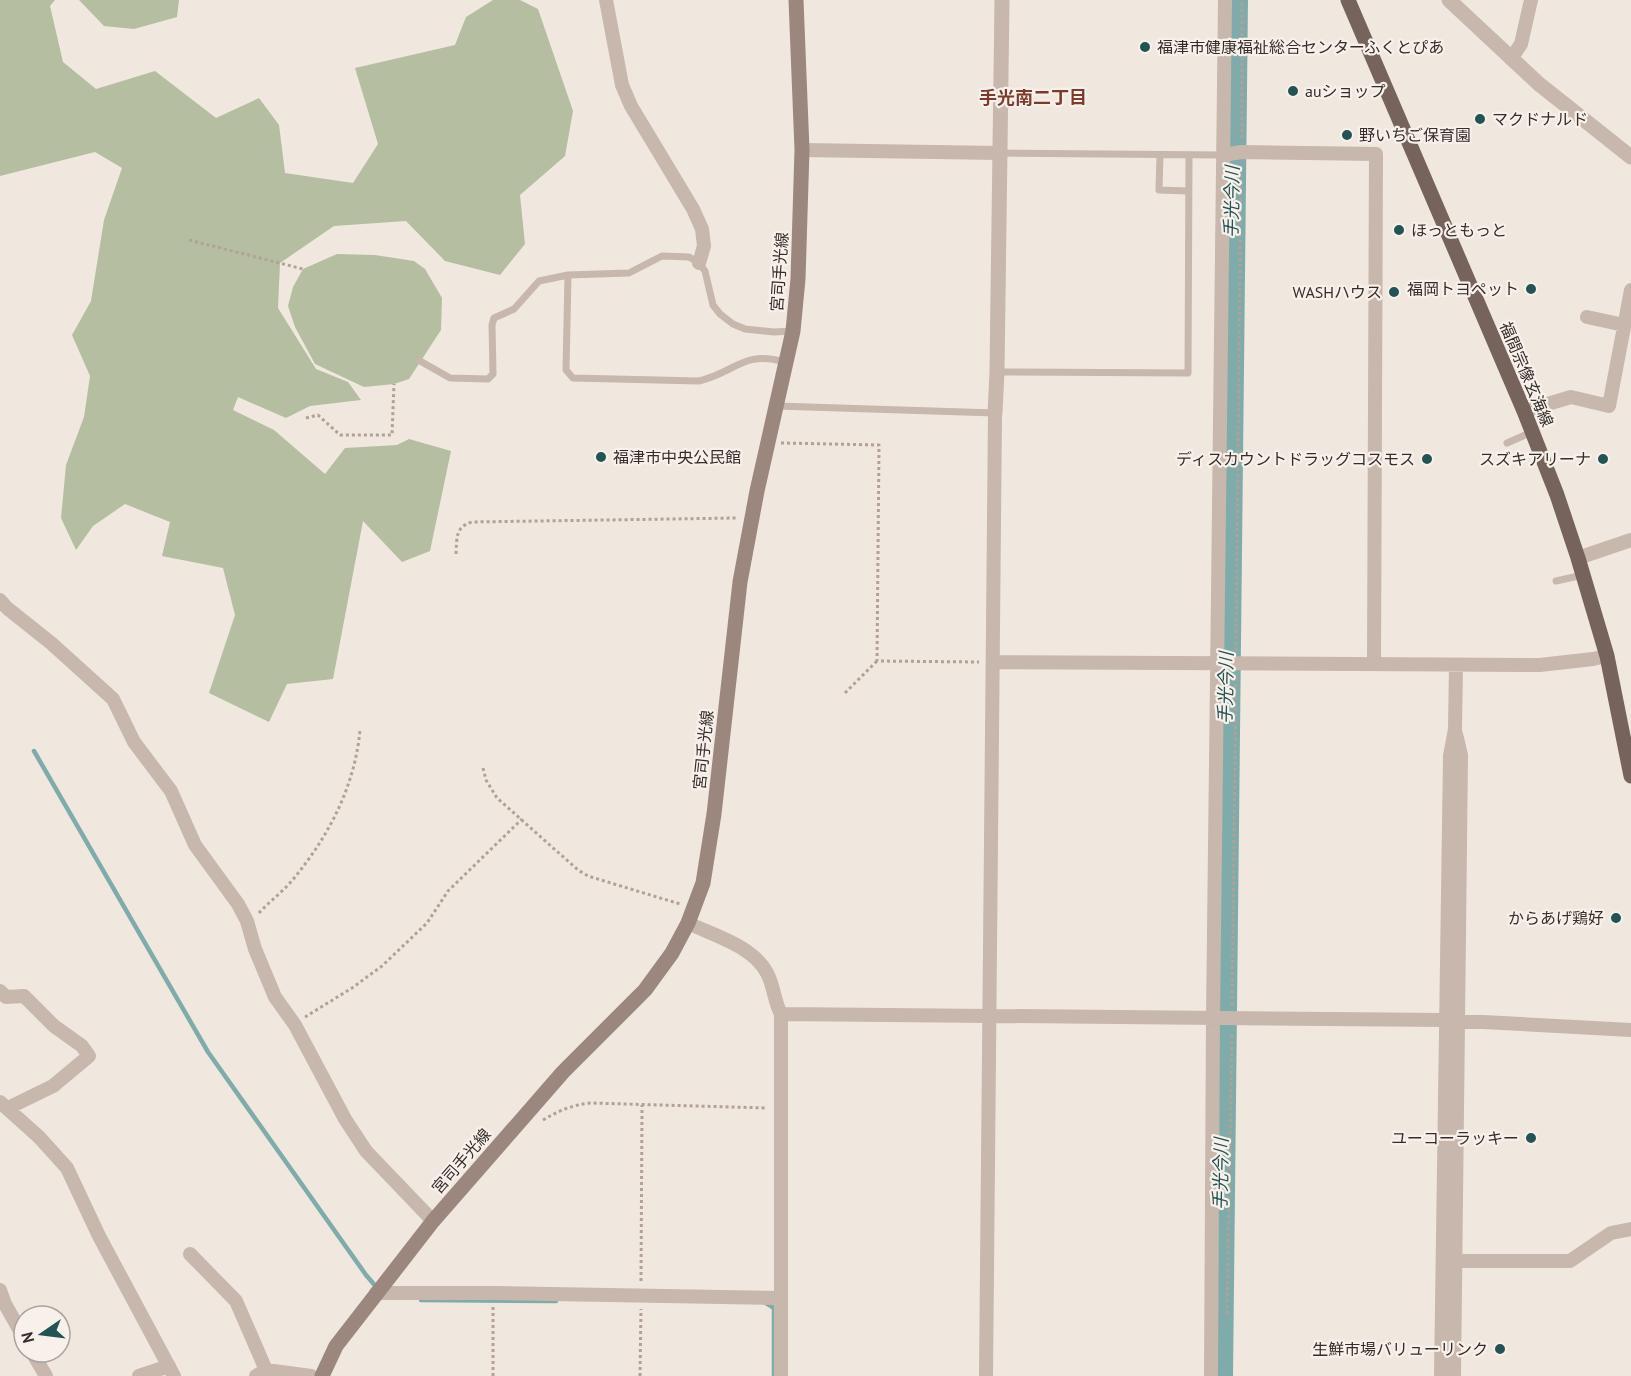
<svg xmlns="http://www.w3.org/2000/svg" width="1631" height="1376" font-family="'PT Sans','Noto Sans JP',sans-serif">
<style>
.green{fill:#b5bea0}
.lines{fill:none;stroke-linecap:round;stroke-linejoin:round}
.stream{stroke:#80abab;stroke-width:4.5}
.river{stroke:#80abab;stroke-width:28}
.path{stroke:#b3a196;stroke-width:3;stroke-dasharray:3 3;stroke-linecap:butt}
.service{stroke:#c7b7ac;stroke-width:7}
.minor{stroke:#c7b7ac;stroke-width:14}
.tertiary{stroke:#c7b7ac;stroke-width:15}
.secondary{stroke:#9b877d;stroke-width:15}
.primary{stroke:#76645c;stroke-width:15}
.poi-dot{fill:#235354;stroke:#f8f1eb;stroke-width:2}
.labels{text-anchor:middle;stroke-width:4.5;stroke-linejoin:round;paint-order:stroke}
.poi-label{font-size:16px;fill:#362d2a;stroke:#f8f1eb;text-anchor:end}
.street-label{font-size:16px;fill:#362d2a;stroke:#f8f1eb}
.neighbourhood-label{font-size:18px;font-weight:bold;fill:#7d3b2b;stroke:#f8f1eb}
.water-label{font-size:18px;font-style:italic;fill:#235354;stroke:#f8f1eb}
</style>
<rect width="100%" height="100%" fill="#f0e7df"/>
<path class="green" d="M 0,0 L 55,0 L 50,6 L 63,62 L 96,89 L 155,71 L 216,118 L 259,98 L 279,125 L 285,173 L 353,183 L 378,144 L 355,68 L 455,45 L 466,17 L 493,0 L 520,0 L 538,9 L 573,111 L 565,156 L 520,195 L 525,244 L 500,275 L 445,261 L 406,221 L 334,226 L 280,263 L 278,308 L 316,369 L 348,382 L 361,400 L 310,406 L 286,418 L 238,397 L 233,410 L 274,430 L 325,474 L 345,448 L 397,445 L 409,439 L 451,451 L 430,551 L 402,562 L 363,521 L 333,679 L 287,684 L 269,722 L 209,693 L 235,615 L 223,568 L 162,556 L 170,522 L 125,504 L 93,526 L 76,550 L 61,518 L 66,465 L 84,417 L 90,376 L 72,335 L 91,301 L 104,220 L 122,168 L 95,152 L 0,176 Z
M 79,0 L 179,0 L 177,17 L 134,29 L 104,26 Z
M 337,254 L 375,255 L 414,261 L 425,269 L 442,298 L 441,330 L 409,379 L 394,384 L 364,387 L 315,364 L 295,327 L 288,306 L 293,287 L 303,269 Z"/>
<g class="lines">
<path class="stream" d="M 34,751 L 208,1052 L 366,1275 L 378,1289
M 421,1300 L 556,1301
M 766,1303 L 774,1308 L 774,1376"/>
<path class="river" d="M 1219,1376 L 1234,0"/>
<path class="path" d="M 1242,138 L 1242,0
M 189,240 L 303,269
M 306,418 L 318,415 L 340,435 L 392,435 L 394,384
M 781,443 L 879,445 L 877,661 L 979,662
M 456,554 C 457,538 455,527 472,522 L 737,518
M 1236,651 L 1241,166
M 845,693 L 877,661
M 483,768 L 486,780 L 497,798 L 578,870 L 588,876 L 680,904
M 259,913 C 270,901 285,890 295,877 C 330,834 355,785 360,730
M 1232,1005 L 1236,676
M 305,1017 L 352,988 L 382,966 L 427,923 L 448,891 L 522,819
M 543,1120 C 558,1111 572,1105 590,1103 L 766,1108
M 641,1281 L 642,1105
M 1227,1314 L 1232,1033
M 493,1376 L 493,1306
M 640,1376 L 641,1309"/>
<path class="service" d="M 1000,153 L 1222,155
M 1160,155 L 1159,190 L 1188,191
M 568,275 L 566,370 L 573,378 L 699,381 C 737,372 742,350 785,362
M 420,361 L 450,378 L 488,379 L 493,374 L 492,325 L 494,318 L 514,309 L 539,281 L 568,275 L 629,273 L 662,256 L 689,257 L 699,263 L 705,271 L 713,305 L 720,314 L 733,324 L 745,329 L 774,332 L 793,331
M 997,372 L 1188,373 L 1189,156
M 777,406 L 995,413
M 1507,443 L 1532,432
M 1556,581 L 1583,575"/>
<path class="minor" d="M 606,0 L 622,85 L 631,106 L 693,209 L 702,229 L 704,246 L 699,263
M 1511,59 L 1521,44 L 1531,0
M 802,150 L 1000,153
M 1222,155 L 1242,152 L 1376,154 L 1374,664
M 1587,317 L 1624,325
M 1524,411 L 1571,397 L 1609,406 L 1631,290
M 1578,558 L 1631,540
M 0,600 L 7,608 L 51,643 L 113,699 L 134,742 L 171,791 L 195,845 L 238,904 L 247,921 L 255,949 L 275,997 L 295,1025 L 345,1119 L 366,1151 L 433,1221
M 993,662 L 1540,665 L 1593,659 L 1607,656
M 688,923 C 713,935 753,946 767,973 C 774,986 774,1001 781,1014 L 781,1376
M 0,991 L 6,997 L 24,996 L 54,1026 L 82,1046 L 89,1056 L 53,1086 L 8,1108
M 781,1014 L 1445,1020 L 1631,1030
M 0,1102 L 39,1137 L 67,1168 L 99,1236 L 174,1376
M 190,1254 L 236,1301 L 266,1370
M 1447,1261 L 1570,1261 L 1611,1233 L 1631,1229
M 0,1290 L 5,1304 L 24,1338
M 376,1293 L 493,1293 L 780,1298
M 32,1352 L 46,1376
M 139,1376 L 169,1366
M 256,1376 L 266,1370 L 311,1376
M 986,1376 L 995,413
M 1211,1376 L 1213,1018 L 1225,0
M 1441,1376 L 1450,756 L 1455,729 L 1456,665
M 1454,1376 L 1461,755 L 1456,734"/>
<path class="tertiary" d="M 1449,0 L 1539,84 L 1631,157
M 995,413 L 997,372 L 1002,0"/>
<path class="secondary" d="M 322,1376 L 336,1346 L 433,1221 L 563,1072 L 645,990 L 672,953 L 688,923 L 703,883 L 714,814 L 740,582 L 757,491 L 793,331 L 798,279 L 802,150 L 796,0"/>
<path class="primary" d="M 1348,0 L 1524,411 L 1557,495 L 1578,558 L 1607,656 L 1631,776"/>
</g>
<g class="poi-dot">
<circle cx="1145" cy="47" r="6"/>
<circle cx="1293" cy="91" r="6"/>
<circle cx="1480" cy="119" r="6"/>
<circle cx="1347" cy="135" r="6"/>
<circle cx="1399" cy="230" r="6"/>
<circle cx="1531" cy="289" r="6"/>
<circle cx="1394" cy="292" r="6"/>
<circle cx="601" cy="457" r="6"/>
<circle cx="1427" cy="459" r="6"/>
<circle cx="1603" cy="459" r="6"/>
<circle cx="1616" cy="918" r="6"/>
<circle cx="1531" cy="1138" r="6"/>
<circle cx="1500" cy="1349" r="6"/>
</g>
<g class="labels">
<g class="poi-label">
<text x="1157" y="53" text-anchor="start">福津市健康福祉総合センターふくとぴあ</text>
<text x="1305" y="97" text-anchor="start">auショップ</text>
<text x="1492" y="125" text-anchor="start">マクドナルド</text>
<text x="1359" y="141" text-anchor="start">野いちご保育園</text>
<text x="1411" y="236" text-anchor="start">ほっともっと</text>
<text x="1519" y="295">福岡トヨペット</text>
<text x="1382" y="298">WASHハウス</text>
<text x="613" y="463" text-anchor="start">福津市中央公民館</text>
<text x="1415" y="465">ディスカウントドラッグコスモス</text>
<text x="1591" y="465">スズキアリーナ</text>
<text x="1604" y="924">からあげ鶏好</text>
<text x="1519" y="1144">ユーコーラッキー</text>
<text x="1488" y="1355">生鮮市場バリューリンク</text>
</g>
<g class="street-label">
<text transform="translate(779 272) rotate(-86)" y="6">宮司手光線</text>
<text transform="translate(1527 374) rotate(67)" y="6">福間宗像玄海線</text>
<text transform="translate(703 750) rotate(-84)" y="6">宮司手光線</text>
<text transform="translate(461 1161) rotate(-49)" y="6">宮司手光線</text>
</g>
<g class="neighbourhood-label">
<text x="1033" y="104">手光南二丁目</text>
</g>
<g class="water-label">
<text transform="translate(1232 202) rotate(-89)" y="6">手光今川</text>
<text transform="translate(1226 688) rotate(-89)" y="6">手光今川</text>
<text transform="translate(1221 1174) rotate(-89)" y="6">手光今川</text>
</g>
</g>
<g transform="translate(42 1334) rotate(256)"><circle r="28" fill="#f8f1eb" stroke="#aaa39e" stroke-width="1.5"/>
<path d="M0-4.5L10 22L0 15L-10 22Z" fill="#235354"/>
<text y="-9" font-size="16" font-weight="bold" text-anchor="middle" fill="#362d2a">N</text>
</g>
</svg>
